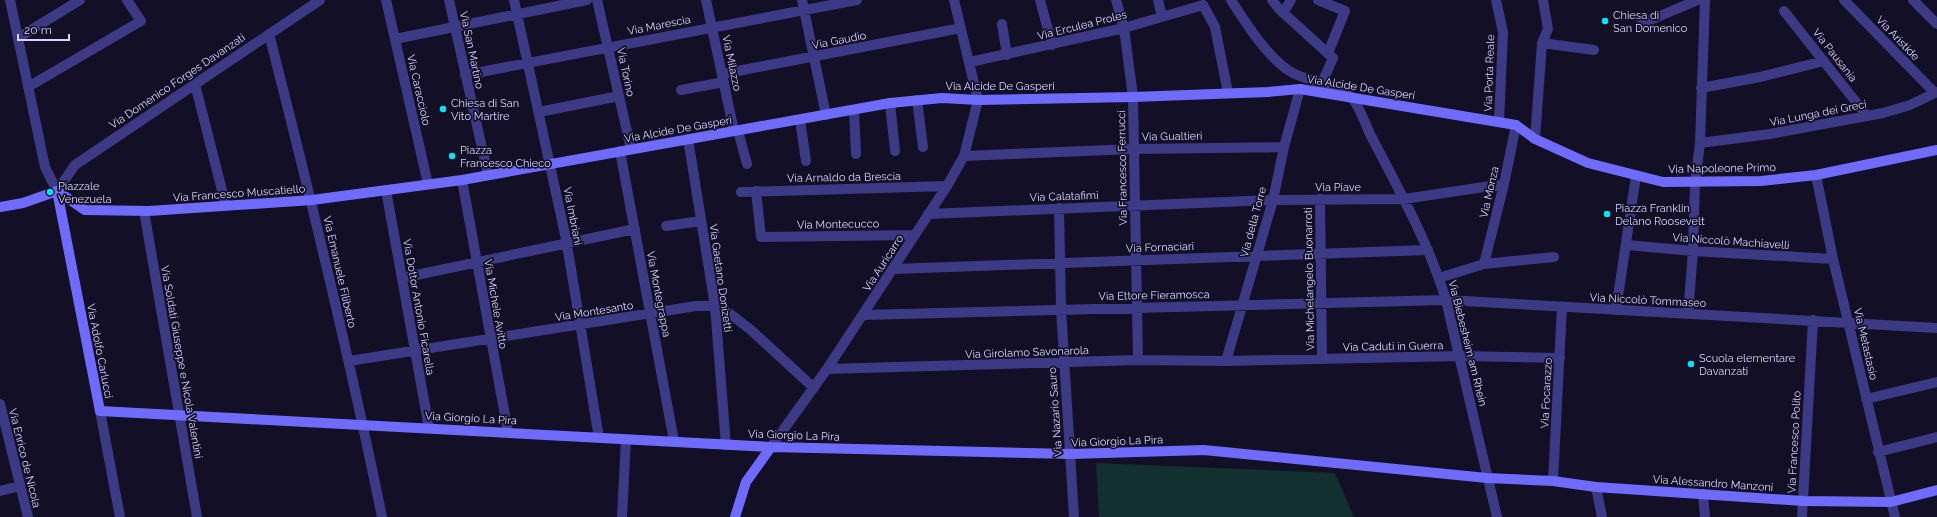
<svg xmlns="http://www.w3.org/2000/svg" width="1937" height="517" font-family="Raleway,sans-serif">
<style>
.green{fill:#12302f}
.lines{fill:none;stroke-linecap:round;stroke-linejoin:round}
.street{stroke:#3d3a85;stroke-width:10}
.secondary{stroke:#6f6bff;stroke-width:10}
.poi-dot{fill:#00e5ff;stroke:#130f26;stroke-width:1.5}
.labels{text-anchor:middle;stroke-width:3.5;stroke-linejoin:round;paint-order:stroke}
.poi-label{font-size:11px;fill:#d9d4ff;stroke:#130f26;text-anchor:start}
.street-label{font-size:11px;fill:#d9d4ff;stroke:#130f26}
</style>
<rect width="100%" height="100%" fill="#130f26"/>
<path class="green" d="M 1096,463 L 1335,473 L 1354,517 L 1099,517 Z"/>
<g class="lines">
<path class="street" d="M 10,0 L 45,167 L 57,191
M 386,0 L 428,184
M 449,0 L 488,175
M 514,0 L 566,239 L 599,438
M 597,0 L 631,149
M 706,0 L 734,131
M 802,0 L 826,115
M 1040,0 L 1052,45
M 1116,0 L 1124,28 L 1133,97 L 1138,360
M 1158,0 L 1162,17
M 1231,0 C 1246,23 1271,64 1297,75 C 1314,82 1335,84 1350,96 C 1357,101 1366,125 1370,134 C 1398,188 1428,241 1446,300 L 1497,517
M 1272,0 L 1279,9 L 1333,58 L 1322,83
M 1318,0 L 1345,11 L 1328,53
M 1496,0 L 1503,32 L 1499,122
M 1844,0 L 1935,93
M 1913,0 L 1937,24
M 1784,11 L 1867,116
M 1283,13 L 1291,0
M 1002,24 L 1007,55
M 1641,24 L 1698,0
M 269,34 C 310,194 349,355 382,517
M 18,38 L 80,0
M 395,39 L 587,0
M 1542,43 L 1594,50
M 970,62 L 1124,28 L 1203,5 L 1215,27 L 1228,93
M 722,74 L 961,28
M 465,75 L 857,0
M 195,84 L 226,206
M 28,87 L 141,21 L 127,0
M 1701,88 L 1760,77 L 1824,61
M 681,90 L 724,82
M 917,100 L 923,147
M 890,103 L 895,151
M 854,110 L 856,154
M 539,112 L 619,96
M 800,120 L 806,161
M 738,131 L 747,164
M 688,139 L 715,306 L 726,445
M 1535,139 L 1542,43 L 1548,29 L 1543,0
M 1700,143 L 1770,134 L 1883,113 L 1910,105 L 1937,92
M 620,151 L 674,441
M 964,156 L 1134,149 L 1284,147
M 1816,175 L 1833,259 L 1895,517
M 462,180 L 508,432
M 386,190 L 429,428
M 57,191 L 75,165 L 320,0
M 756,191 L 761,237 L 915,235
M 741,192 L 947,186
M 1320,199 L 1322,359
M 1059,208 L 1061,309 L 1074,517
M 144,211 L 197,517
M 928,214 L 1273,200 L 1404,199 L 1504,184
M 666,226 L 701,221
M 1627,245 L 1693,251 L 1833,259
M 1484,264 L 1504,184 L 1516,125
M 894,269 L 1428,250
M 402,278 L 635,229
M 1439,278 L 1484,264 L 1554,257
M 1616,310 L 1636,176
M 1688,314 L 1693,251 L 1695,183 L 1700,143 L 1705,0
M 863,315 L 1446,300 L 1937,328
M 349,361 L 696,306 L 720,306 L 751,330 L 814,388
M 1226,361 L 1273,200 L 1284,147 L 1300,89
M 827,369 L 1138,360 L 1226,361 L 1460,356 L 1560,358
M 1866,399 L 1937,382
M 0,404 L 28,517
M 100,411 L 120,517
M 771,447 L 827,369 L 947,186 L 964,156 L 978,100 L 954,0
M 1878,452 L 1937,437
M 1553,481 L 1562,307
M 1596,487 L 1602,517
M 0,491 L 20,486
M 1703,494 L 1705,517
M 622,517 L 626,439
M 1802,517 L 1813,320"/>
<path class="secondary" d="M 57,191 L 100,411 L 771,447 L 1071,454 L 1204,450 L 1487,478 L 1553,481 L 1596,487 L 1803,501 L 1891,502 L 1937,490
M 57,191 L 85,210 L 149,211 L 312,200 L 462,180 L 890,103 L 942,98 L 978,100 L 1133,97 L 1268,92 L 1300,89 L 1516,125 L 1535,139 L 1588,163 L 1663,182 L 1761,181 L 1816,175 L 1937,150
M 0,207 L 23,203 L 57,191
M 735,517 L 746,482 L 771,447"/>
</g>
<g class="poi-dot">
<circle cx="1605" cy="21" r="4"/>
<circle cx="443" cy="109" r="4"/>
<circle cx="452" cy="156" r="4"/>
<circle cx="50" cy="192" r="4"/>
<circle cx="1607" cy="214" r="4"/>
<circle cx="1691" cy="364" r="4"/>
</g>
<g class="labels">
<g class="poi-label">
<text x="1613" y="19">Chiesa di<tspan x="1613" dy="13">San Domenico</tspan></text>
<text x="451" y="107">Chiesa di San<tspan x="451" dy="13">Vito Martire</tspan></text>
<text x="460" y="154">Piazza<tspan x="460" dy="13">Francesco Chieco</tspan></text>
<text x="58" y="190">Piazzale<tspan x="58" dy="13">Venezuela</tspan></text>
<text x="1615" y="212">Piazza Franklin<tspan x="1615" dy="13">Delano Roosevelt</tspan></text>
<text x="1699" y="362">Scuola elementare<tspan x="1699" dy="13">Davanzati</tspan></text>
</g>
<g class="street-label">
<text transform="translate(659 25) rotate(-11)" y="4">Via Marescia</text>
<text transform="translate(1082 25) rotate(-14)" y="4">Via Erculea Proles</text>
<text transform="translate(1898 38) rotate(46)" y="4">Via Aristide</text>
<text transform="translate(839 40) rotate(-11)" y="4">Via Gaudio</text>
<text transform="translate(472 50) rotate(78)" y="4">Via San Martino</text>
<text transform="translate(1835 55) rotate(52)" y="4">Via Pausania</text>
<text transform="translate(732 63) rotate(78)" y="4">Via Milazzo</text>
<text transform="translate(626 72) rotate(78)" y="4">Via Torino</text>
<text transform="translate(1489 73) rotate(-88)" y="4">Via Porta Reale</text>
<text transform="translate(177 81) rotate(-34)" y="4">Via Domenico Forges Davanzati</text>
<text x="1000" y="90">Via Alcide De Gasperi</text>
<text transform="translate(1361 87) rotate(9)" y="4">Via Alcide De Gasperi</text>
<text transform="translate(419 90) rotate(77)" y="4">Via Caracciolo</text>
<text transform="translate(1818 113) rotate(-11)" y="4">Via Lunga dei Greci</text>
<text transform="translate(678 129) rotate(-10)" y="4">Via Alcide De Gasperi</text>
<text transform="translate(1172 136) rotate(-1)" y="4">Via Gualtieri</text>
<text transform="translate(1122 168) rotate(-91)" y="4">Via Francesco Ferrucci</text>
<text transform="translate(1722 168) rotate(-1)" y="4">Via Napoleone Primo</text>
<text transform="translate(844 177) rotate(-1)" y="4">Via Arnaldo da Brescia</text>
<text x="1338" y="191">Via Piave</text>
<text transform="translate(1489 192) rotate(-77)" y="4">Via Monza</text>
<text transform="translate(239 193) rotate(-4)" y="4">Via Francesco Muscatiello</text>
<text transform="translate(1064 196) rotate(-2)" y="4">Via Calatafimi</text>
<text transform="translate(573 216) rotate(79)" y="4">Via Imbriani</text>
<text transform="translate(1253 222) rotate(-75)" y="4">Via della Torre</text>
<text transform="translate(838 224) rotate(-1)" y="4">Via Montecucco</text>
<text transform="translate(1731 241) rotate(4)" y="4">Via Niccolò Machiavelli</text>
<text transform="translate(1160 247) rotate(-2)" y="4">Via Fornaciari</text>
<text transform="translate(883 263) rotate(-57)" y="4">Via Auricarro</text>
<text transform="translate(340 272) rotate(77)" y="4">Via Emanuele Filiberto</text>
<text transform="translate(721 278) rotate(82)" y="4">Via Gaetano Donizetti</text>
<text transform="translate(1309 279) rotate(-91)" y="4">Via Michelangelo Buonarroti</text>
<text transform="translate(659 294) rotate(79)" y="4">Via Montegrappa</text>
<text transform="translate(1154 295) rotate(-1)" y="4">Via Ettore Fieramosca</text>
<text transform="translate(1648 300) rotate(3)" y="4">Via Niccolò Tommaseo</text>
<text transform="translate(496 304) rotate(80)" y="4">Via Michele Avitto</text>
<text transform="translate(419 307) rotate(80)" y="4">Via Dottor Antonio Ficarella</text>
<text transform="translate(594 311) rotate(-9)" y="4">Via Montesanto</text>
<text transform="translate(1468 343) rotate(76)" y="4">Via Biebesheim am Rhein</text>
<text transform="translate(1866 344) rotate(77)" y="4">Via Metastasio</text>
<text transform="translate(1393 346) rotate(-1)" y="4">Via Caduti in Guerra</text>
<text transform="translate(100 351) rotate(79)" y="4">Via Adolfo Carlucci</text>
<text transform="translate(1027 352) rotate(-2)" y="4">Via Girolamo Savonarola</text>
<text transform="translate(182 362) rotate(80)" y="4">Via Soldati Giuseppe e Nicola Valentini</text>
<text transform="translate(1546 393) rotate(-87)" y="4">Via Focarazzo</text>
<text transform="translate(1055 412) rotate(-94)" y="4">Via Nazario Sauro</text>
<text transform="translate(471 418) rotate(3)" y="4">Via Giorgio La Pira</text>
<text transform="translate(794 435) rotate(2)" y="4">Via Giorgio La Pira</text>
<text transform="translate(1117 441) rotate(-2)" y="4">Via Giorgio La Pira</text>
<text transform="translate(1794 442) rotate(-87)" y="4">Via Francesco Polito</text>
<text transform="translate(25 458) rotate(76)" y="4">Via Enrico de Nicola</text>
<text transform="translate(1713 483) rotate(4)" y="4">Via Alessandro Manzoni</text>
</g>
</g>
<path d="M18 34v6h51v-6" fill="none" stroke="#d9d4ff" stroke-width="2"/>
<text x="24" y="34" font-size="12" fill="#d9d4ff" stroke="#130f26" stroke-width="3" paint-order="stroke">20 m</text>
</svg>
